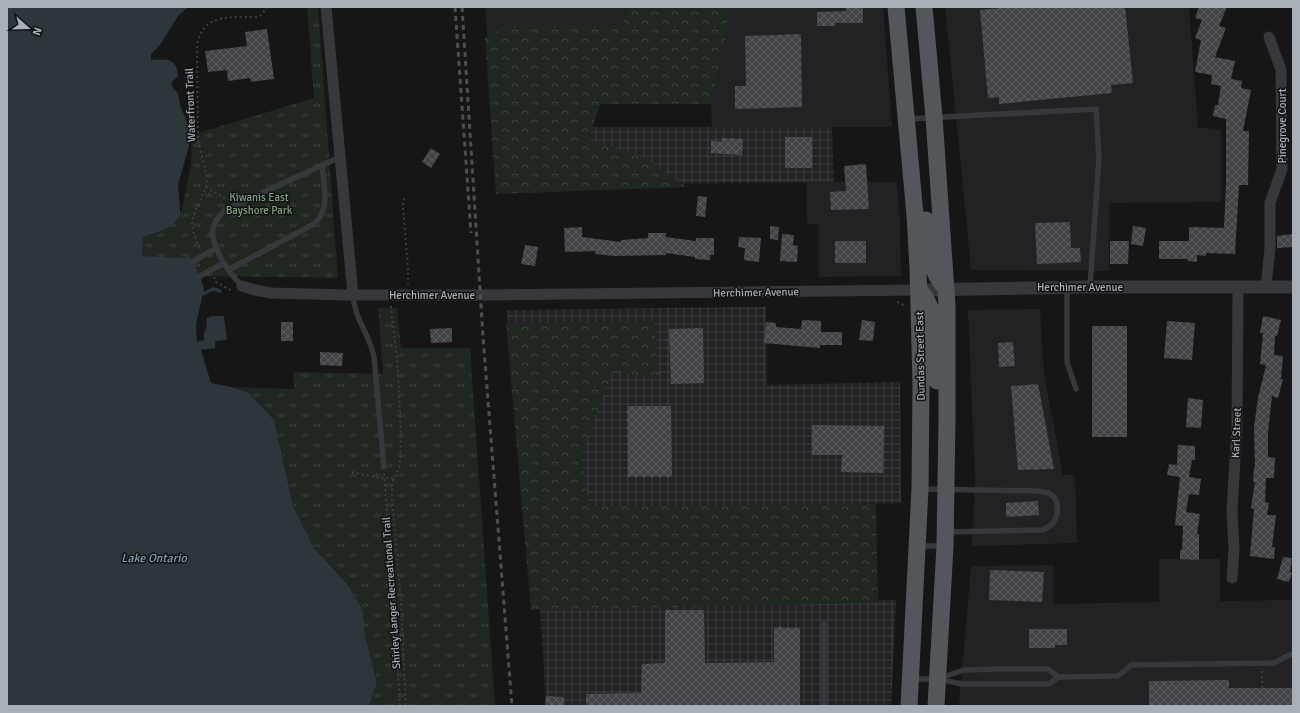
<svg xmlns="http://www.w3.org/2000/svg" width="1300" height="713" font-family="Signika,sans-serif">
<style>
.built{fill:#222224}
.industrial{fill:url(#industrial-grid)}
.forest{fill:url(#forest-crowns)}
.park{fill:url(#park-tufts)}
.water{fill:#2c363b}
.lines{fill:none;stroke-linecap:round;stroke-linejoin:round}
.stream{stroke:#2c363b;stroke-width:3.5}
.building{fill:url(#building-cross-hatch)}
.path{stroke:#3d3f43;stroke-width:2;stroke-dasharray:2 3;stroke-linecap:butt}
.service{stroke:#37383c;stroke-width:5.5}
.minor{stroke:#37383c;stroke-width:11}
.tertiary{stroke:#37383c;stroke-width:13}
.primary{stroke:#53565b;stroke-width:17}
.rail{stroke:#4c4f53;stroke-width:3;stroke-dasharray:5 4;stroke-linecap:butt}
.labels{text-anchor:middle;stroke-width:3;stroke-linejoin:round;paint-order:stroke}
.street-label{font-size:11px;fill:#a8afb7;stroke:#111112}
.park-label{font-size:11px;fill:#82a180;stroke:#111112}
.water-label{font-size:12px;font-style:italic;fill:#80a1b1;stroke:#111112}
</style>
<defs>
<pattern id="industrial-grid" width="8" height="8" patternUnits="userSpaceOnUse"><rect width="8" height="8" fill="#222224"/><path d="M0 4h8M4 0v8" fill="none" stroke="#3f4042"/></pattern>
<pattern id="forest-crowns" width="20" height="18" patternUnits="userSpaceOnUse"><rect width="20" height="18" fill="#202720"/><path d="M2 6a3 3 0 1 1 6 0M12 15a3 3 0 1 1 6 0" fill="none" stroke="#3e443e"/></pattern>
<pattern id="park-tufts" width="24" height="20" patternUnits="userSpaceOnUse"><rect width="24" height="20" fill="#202720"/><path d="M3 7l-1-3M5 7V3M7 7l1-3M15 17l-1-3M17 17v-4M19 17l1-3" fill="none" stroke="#3e443e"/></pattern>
<pattern id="building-cross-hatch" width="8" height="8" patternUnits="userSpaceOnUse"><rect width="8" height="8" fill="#424447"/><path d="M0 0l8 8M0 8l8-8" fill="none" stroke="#5a5c5f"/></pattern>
</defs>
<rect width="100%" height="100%" fill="#161617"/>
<path class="built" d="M 485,7 L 624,7 L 627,35 L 487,39 Z
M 706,7 L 883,7 L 892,127 L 712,127 Z
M 945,7 L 1189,7 L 1198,127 L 1221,130 L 1221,202 L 1109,203 L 1109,271 L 971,270 Z
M 806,182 L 897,182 L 900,222 L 901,276 L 819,277 L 819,224 L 807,224 Z
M 1040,309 L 1044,373 L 1063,475 L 1075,475 L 1077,543 L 972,546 L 975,479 L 968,310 Z
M 1159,559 L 1220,559 L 1220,601 L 1293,600 L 1293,706 L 959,706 L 971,566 L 1053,565 L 1053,604 L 1159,602 Z"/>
<path class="industrial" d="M 494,127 L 832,127 L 834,182 L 498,185 Z
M 766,307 L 767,385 L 900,382 L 901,503 L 522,510 L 507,310 Z
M 896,600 L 891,706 L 546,706 L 540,605 Z"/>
<path class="forest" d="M 625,7 L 727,7 L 727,30 L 711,104 L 600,104 L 589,139 L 645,158 L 687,187 L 496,194 L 485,38 L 509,24 L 623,26 Z
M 654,321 L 659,380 L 613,370 L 581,457 L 590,506 L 876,504 L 878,603 L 531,610 L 506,323 Z"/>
<path class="park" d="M 307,7 L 318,7 L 338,278 L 200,276 L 189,257 L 185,258 L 142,256 L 143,237 L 159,232 L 181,214 L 191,164 L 192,135 L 314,98 Z
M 378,308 L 397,308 L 401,348 L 470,348 L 495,706 L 369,706 L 377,683 L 365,636 L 363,611 L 348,585 L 314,548 L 293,506 L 274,420 L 249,393 L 231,387 L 294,389 L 293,372 L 383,374 Z"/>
<path class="water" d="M 7,7 L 188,7 L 178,16 L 160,45 L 151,54 L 151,60 C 167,59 177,58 178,76 L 171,83 L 173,88 L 178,93 L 180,105 L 192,135 L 178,185 L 180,209 L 181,214 C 170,230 161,231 143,237 L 142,256 L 185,258 L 189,256 L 200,276 L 204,289 L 196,324 L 197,342 L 204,340 L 204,334 L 207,326 L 206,323 L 207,318 L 212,316 L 224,316 L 227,339 L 225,340 L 215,341 L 215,348 L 201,350 L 211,383 L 231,387 L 249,393 L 274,420 L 293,506 L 314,548 L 348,585 L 363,611 L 365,636 L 377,683 L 369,706 L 7,706 Z"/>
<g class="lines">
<path class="stream" d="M 203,294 L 213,289 L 220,291"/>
</g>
<path class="building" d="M 846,7 L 863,7 L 863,23 L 835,23 L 835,26 L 817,26 L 817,12 L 846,11 Z
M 1011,7 L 1125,7 L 1133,83 L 1111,85 L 1112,93 L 999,104 L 999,97 L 988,98 L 980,10 Z
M 1199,7 L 1227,7 L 1219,26 L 1226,28 L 1215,57 L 1235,61 L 1231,79 L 1242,81 L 1241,88 L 1251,90 L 1243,131 L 1249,131 L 1248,185 L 1239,185 L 1235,254 L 1206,253 L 1206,256 L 1197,255 L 1197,262 L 1188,261 L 1188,259 L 1159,259 L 1159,241 L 1189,241 L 1189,227 L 1224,228 L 1226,185 L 1226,119 L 1213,116 L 1215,105 L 1218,105 L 1221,86 L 1211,84 L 1212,75 L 1195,72 L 1201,40 L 1195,38 L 1202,20 L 1195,18 Z
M 267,29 L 274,79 L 251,82 L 250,78 L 228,81 L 227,70 L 208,72 L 205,51 L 247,46 L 245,32 Z
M 801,34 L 802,107 L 735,109 L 735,86 L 746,86 L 745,36 Z
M 785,137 L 812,137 L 812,168 L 785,168 Z
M 722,138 L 743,139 L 742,155 L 711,153 L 711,141 L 722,142 Z
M 431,148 L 440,154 L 431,168 L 422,162 Z
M 866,164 L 869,209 L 831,210 L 830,192 L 846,191 L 844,166 Z
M 698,196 L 707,197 L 705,217 L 696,216 Z
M 1070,222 L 1071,248 L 1080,248 L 1081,262 L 1037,264 L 1035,223 Z
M 770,226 L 779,227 L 778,240 L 770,239 Z
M 1133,226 L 1146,228 L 1143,246 L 1131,244 Z
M 582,227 L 582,237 L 621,242 L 621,240 L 648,238 L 648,233 L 666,233 L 666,237 L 696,241 L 696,238 L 714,238 L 714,255 L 710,255 L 710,260 L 695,259 L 695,257 L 666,253 L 666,255 L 614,256 L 595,254 L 596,251 L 565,252 L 564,228 Z
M 782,234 L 794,235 L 793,245 L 798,246 L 797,262 L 780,261 Z
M 1293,234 L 1293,247 L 1277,248 L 1277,236 Z
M 739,237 L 761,238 L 759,262 L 744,260 L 745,248 L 738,247 Z
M 835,241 L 866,241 L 866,263 L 835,263 Z
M 1110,241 L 1129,241 L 1128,264 L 1110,264 Z
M 525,245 L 538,247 L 535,266 L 521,264 Z
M 1263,316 L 1281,320 L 1277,336 L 1275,336 L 1274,355 L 1283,356 L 1281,379 L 1283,379 L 1278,398 L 1272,396 L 1268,432 L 1268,457 L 1275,458 L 1274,478 L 1266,478 L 1265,502 L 1269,503 L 1267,515 L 1276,515 L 1272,547 L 1275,547 L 1274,559 L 1250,556 L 1254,509 L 1251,508 L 1255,482 L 1253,482 L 1254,467 L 1255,467 L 1254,427 L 1258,398 L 1266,365 L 1260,364 L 1263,333 L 1260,333 Z
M 802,320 L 821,321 L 821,332 L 842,332 L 842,345 L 820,345 L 820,348 L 764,343 L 766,322 L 776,323 L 776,327 L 801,329 Z
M 862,320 L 875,322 L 873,341 L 859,340 Z
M 1167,321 L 1195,323 L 1192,360 L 1164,358 Z
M 281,322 L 293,322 L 293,341 L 281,341 Z
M 1092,326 L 1127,326 L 1127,437 L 1092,437 Z
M 452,328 L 452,342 L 431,343 L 430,329 Z
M 703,328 L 704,383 L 671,384 L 669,329 Z
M 1013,342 L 1015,366 L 999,367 L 998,343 Z
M 320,352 L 343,353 L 342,366 L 320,365 Z
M 1038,384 L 1054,469 L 1018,470 L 1011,386 Z
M 1188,398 L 1203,400 L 1201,428 L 1186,427 Z
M 627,406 L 671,406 L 672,477 L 628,477 Z
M 812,425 L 884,426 L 883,473 L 841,472 L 842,455 L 812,455 Z
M 1178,445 L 1195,446 L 1195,460 L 1192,460 L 1189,477 L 1201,479 L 1199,495 L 1189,494 L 1186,512 L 1200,514 L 1197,534 L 1199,534 L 1199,560 L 1180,559 L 1180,550 L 1182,550 L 1183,526 L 1175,525 L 1180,477 L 1167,475 L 1169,464 L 1177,465 Z
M 1038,501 L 1039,515 L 1006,517 L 1006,503 Z
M 1283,557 L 1292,558 L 1290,572 L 1292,573 L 1289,582 L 1277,579 Z
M 990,570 L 1044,572 L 1042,602 L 989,600 Z
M 665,610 L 704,610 L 705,663 L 774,662 L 774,627 L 800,628 L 800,706 L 586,706 L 586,694 L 641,693 L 642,664 L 665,663 Z
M 1029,629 L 1067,629 L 1067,645 L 1055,645 L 1055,648 L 1029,648 Z
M 1229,680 L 1229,688 L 1293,688 L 1293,706 L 1149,706 L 1149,681 Z
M 546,696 L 564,697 L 564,706 L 545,706 Z"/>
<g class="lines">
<path class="path" d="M 206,187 L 228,200
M 404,198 L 403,207 L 408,268 L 408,284
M 199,248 L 193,231 L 192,221 L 196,209 L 202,196 L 206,187 L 207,177 L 198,140 L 197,45 C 202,18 222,17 245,17 C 251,17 257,18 261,15 C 263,13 265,10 267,7
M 214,277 L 216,282 L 232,291
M 897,302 L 905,306
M 391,306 L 398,371 L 401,436 L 400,465 L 392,483 L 392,498 L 401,603 L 406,706
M 352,472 L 378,478 L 393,478
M 384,474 L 392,573 L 400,706
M 1262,671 L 1263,706"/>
<path class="service" d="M 907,119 L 1096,109 L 1099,158 L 1090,287
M 192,262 L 216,248
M 228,270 L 314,224 C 331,209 324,186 322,166
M 200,276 L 224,263
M 242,286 C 233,277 227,269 221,258 C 211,238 207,227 225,210 L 340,157
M 1067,287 L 1067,362 L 1076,389
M 353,295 C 354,318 370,335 374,357 L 384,467
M 922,489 L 1038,491 C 1044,492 1049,492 1053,496 C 1060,503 1058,519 1051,525 C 1049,527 1046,528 1043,530 L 948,532
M 919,546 L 943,546
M 824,624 L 824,706
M 940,678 L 964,670 L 997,669 L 1048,669 L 1058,677 L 1118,676 L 1131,665 L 1274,663 L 1293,653
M 911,679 L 938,679 L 962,684 L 1049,684 L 1058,677"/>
<path class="minor" d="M 326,7 L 353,295
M 242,286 L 255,290 L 271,293 L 347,295 L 481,295 L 919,290
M 1266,287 L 1270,248 L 1270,203 L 1282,169 L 1281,70 L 1269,37
M 1232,578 L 1234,549 L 1232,511 L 1237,424 L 1238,287"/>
<path class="tertiary" d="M 919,290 L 1090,287 L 1293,287"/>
<path class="primary" d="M 896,7 L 915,215 L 918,268 L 921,385 L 920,489 L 909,706
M 924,7 L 934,117 L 947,306 L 947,420 L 945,546 L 936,706
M 926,220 C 929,243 928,270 945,287
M 920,291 C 926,298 930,305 932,314 L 937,381"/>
<path class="rail" d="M 455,7 L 471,233
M 462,7 L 483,337 L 512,706"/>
</g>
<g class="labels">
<g class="street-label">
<text transform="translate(190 105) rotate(-92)" y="4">Waterfront Trail</text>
<text transform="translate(1282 126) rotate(-90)" y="4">Pinegrove Court</text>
<text x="1080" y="291">Herchimer Avenue</text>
<text transform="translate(756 292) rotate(-1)" y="4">Herchimer Avenue</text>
<text x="432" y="299">Herchimer Avenue</text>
<text transform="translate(920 356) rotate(-91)" y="4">Dundas Street East</text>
<text transform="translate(1236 433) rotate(-88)" y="4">Karl Street</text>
<text transform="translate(391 593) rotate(-94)" y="4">Shirley Langer Recreational Trail</text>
</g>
<g class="park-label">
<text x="259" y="201">Kiwanis East<tspan x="259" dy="13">Bayshore Park</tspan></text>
</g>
<g class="water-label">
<text x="154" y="562">Lake Ontario</text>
</g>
</g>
<rect width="1300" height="713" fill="none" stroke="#a8afb7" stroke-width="16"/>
<g transform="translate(28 28) rotate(110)" stroke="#111112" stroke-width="3" paint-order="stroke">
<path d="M0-3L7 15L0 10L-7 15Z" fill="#a8afb7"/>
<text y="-6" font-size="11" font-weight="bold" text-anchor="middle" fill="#a8afb7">N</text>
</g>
</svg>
